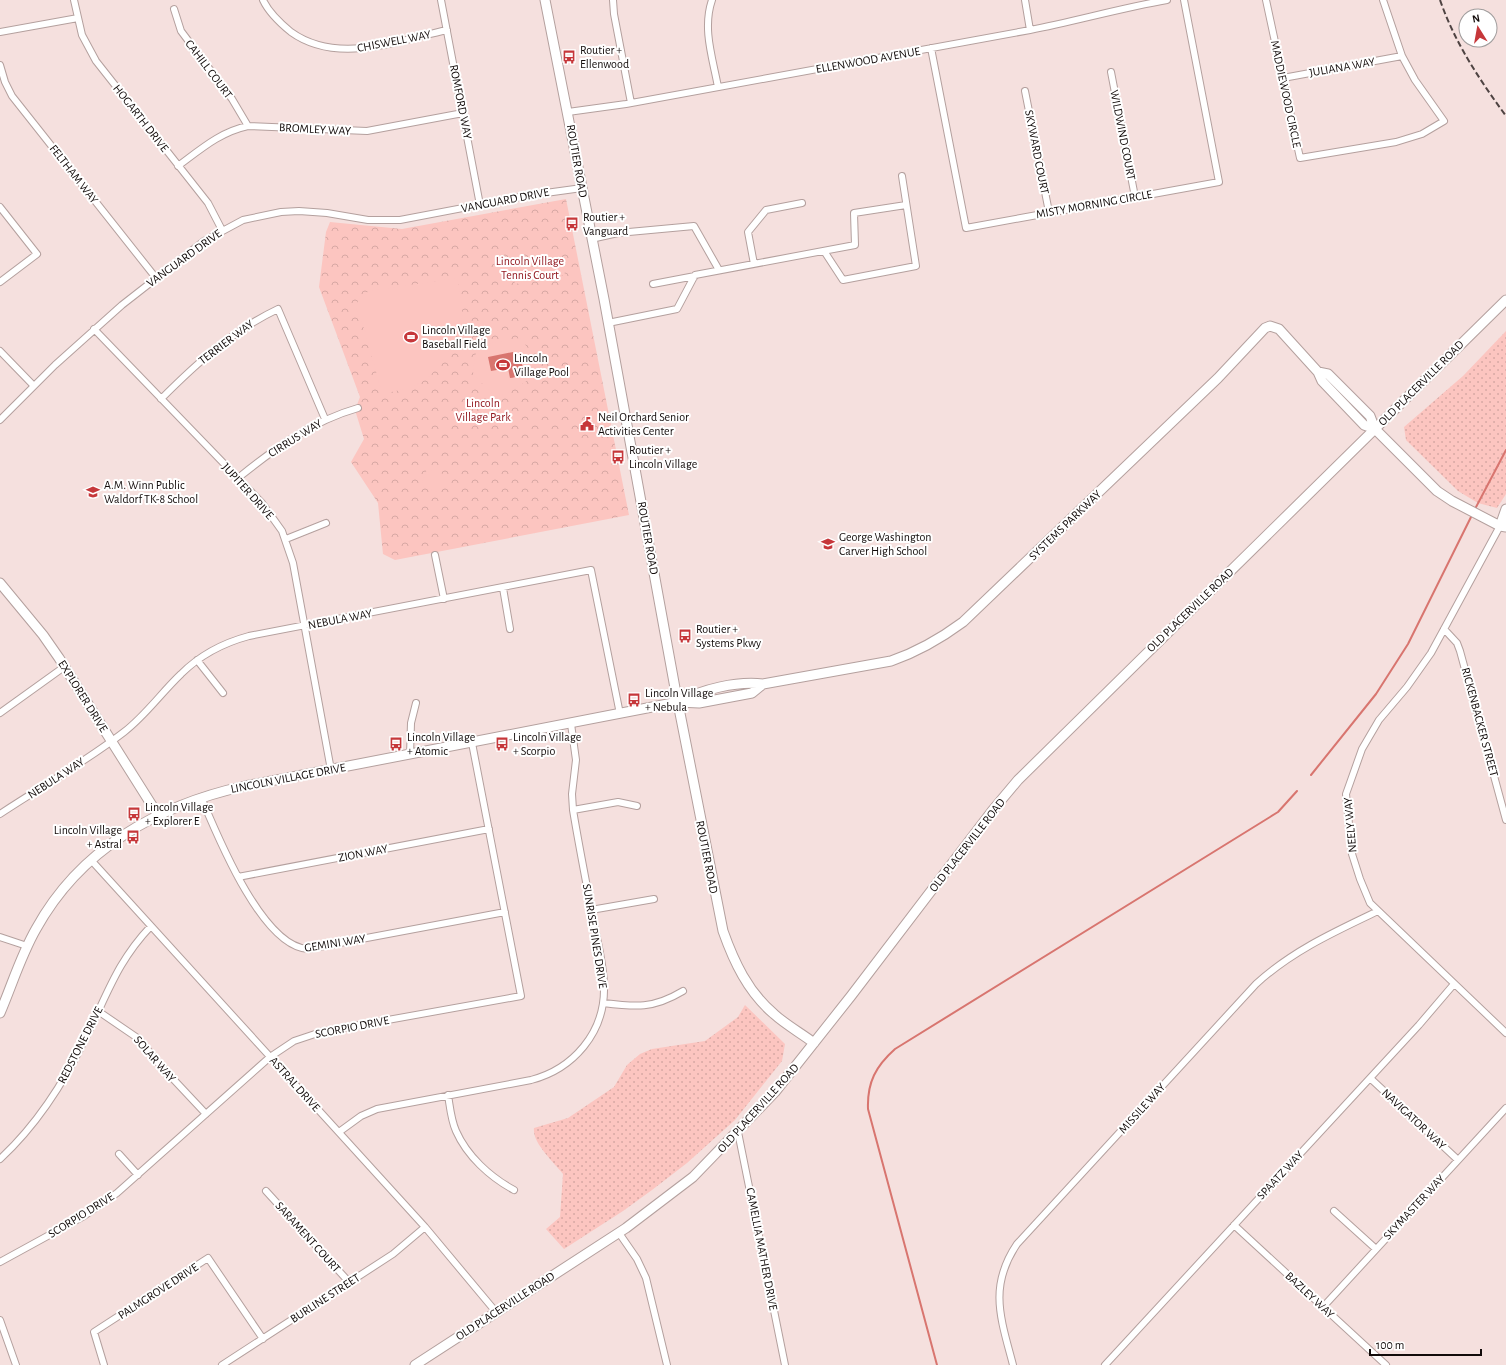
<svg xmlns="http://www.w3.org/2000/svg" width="1506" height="1365" font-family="'Alegreya Sans',sans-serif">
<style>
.grass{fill:url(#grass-dots)}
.park{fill:url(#park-crowns)}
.pitch{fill:#fcc5c0}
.water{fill:#d8756f}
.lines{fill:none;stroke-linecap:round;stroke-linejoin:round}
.stream{stroke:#d8756f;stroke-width:2}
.street-casing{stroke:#b4a09e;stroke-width:8}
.secondary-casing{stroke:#b4a09e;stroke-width:11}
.street{stroke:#fff;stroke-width:6}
.secondary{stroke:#fff;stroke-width:9}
.rail{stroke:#4e4342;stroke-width:2;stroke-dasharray:6 3;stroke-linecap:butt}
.labels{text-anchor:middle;stroke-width:4;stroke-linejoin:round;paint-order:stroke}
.street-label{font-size:12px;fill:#120b0a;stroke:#fff}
.poi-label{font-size:12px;fill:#120b0a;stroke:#fff;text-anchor:start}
.park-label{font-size:12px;fill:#931a21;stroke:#fff}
</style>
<defs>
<pattern id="grass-dots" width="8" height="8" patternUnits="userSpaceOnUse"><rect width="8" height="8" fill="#fcc5c0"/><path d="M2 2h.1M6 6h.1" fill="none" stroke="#d7a8a4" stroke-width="1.8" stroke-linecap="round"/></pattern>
<pattern id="park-crowns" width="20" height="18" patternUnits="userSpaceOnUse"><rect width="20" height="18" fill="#fcc5c0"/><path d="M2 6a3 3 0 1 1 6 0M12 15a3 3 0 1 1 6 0" fill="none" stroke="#d7a8a4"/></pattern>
</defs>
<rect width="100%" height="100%" fill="#f5e0de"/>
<path class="grass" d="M 1506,331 L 1506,494 L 1497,508 L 1478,503 L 1458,491 L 1406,440 L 1404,427 L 1463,376 Z
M 745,1005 L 785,1044 L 782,1061 L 735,1120 L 687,1163 L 652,1190 L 623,1211 L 564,1249 L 546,1229 L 560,1217 L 563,1174 C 554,1162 532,1143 534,1128 L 568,1118 L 614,1087 L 627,1065 L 640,1054 L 652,1049 L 705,1041 L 738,1017 Z"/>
<path class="park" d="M 566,199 L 629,515 L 395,560 L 383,554 L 378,503 L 351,462 L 364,439 L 355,410 L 360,397 L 319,287 L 326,232 L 330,222 L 402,229 Z"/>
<path class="pitch" d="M 560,249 L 565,275 L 553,277 L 548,251 Z
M 544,252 L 549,278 L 537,280 L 532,254 Z
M 522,256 L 527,282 L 515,284 L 510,258 Z
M 506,259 L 511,285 L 499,287 L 494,261 Z
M 457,278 C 460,291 463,304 462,317 C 461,335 439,370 425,380 C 413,388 396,391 382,394 L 365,331 L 356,309 L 357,303 L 361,295 L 370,291 Z
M 520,338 L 534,356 L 531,378 C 522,385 512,389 504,396 L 501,394 L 495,398 L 484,383 L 482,384 L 473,374 L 475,355 L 486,344 Z
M 427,469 L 443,474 L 437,492 L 421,486 Z"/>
<path class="water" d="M 513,352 L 515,364 L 519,360 C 527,368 521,377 510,378 L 508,368 L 491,371 L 488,357 Z"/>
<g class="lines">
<path class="stream" d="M 1475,509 L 1506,450
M 1311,775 L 1376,694 L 1408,644 L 1472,515
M 937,1365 L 868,1109 C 867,1082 876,1066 895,1049 L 1270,817 L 1278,812 L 1297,791"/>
<g class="street-casing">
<path id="street" d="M 74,0 L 82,35 L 96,61 L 208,203 L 222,230
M 263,0 C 269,13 280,23 291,32 C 337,65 397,41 447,30
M 441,0 L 480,205
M 613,0 L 614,14 L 631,103
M 712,0 C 702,29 713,59 718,87
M 1025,0 L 1030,30
M 1266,0 L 1300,158 L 1396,142 L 1422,134 L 1444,121 L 1415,80 L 1402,56 L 1383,0
M 174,9 L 181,31 L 232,99 L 248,126
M 0,32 L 78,18
M 931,48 L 966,228 L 1219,182 L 1184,0
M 0,65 L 5,82 L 12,96 L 156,278
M 1111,72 L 1135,197
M 1283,78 L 1402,56
M 1025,91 L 1049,212
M 568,112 L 626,104 L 1030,30 C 1076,21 1121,8 1167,0
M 178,166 C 201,149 220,132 248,126 L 367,131 L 463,113
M 0,207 L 37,254 L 0,282
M 591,239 L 618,233 L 694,226 L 719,270
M 824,251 L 843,280 L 916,266 L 902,176
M 754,264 L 748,232 L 766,210 L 802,203
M 653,284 L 695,276
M 608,323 L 677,309 L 695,275 L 855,245 L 854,213 L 906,205
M 94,329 L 262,503 L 282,531 L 293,563 L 331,770
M 0,351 L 33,385
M 161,399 C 197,363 232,331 278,309 L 325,419
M 0,420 L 55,365 L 122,305 L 204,241 L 243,220 L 281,212 L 299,211 L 327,213 L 368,220 L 400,220 L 531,195 L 582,188
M 238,478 C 274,449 312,421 358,408
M 1500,526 L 1431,653 L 1407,687 L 1379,720 L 1362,749 L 1351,780 L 1346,794 L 1352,854 L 1360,879 L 1370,903 L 1506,1033
M 286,539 L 326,523
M 435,555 L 444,599
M 503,588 L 510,629
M 1444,629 L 1457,643 L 1460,651 L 1506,820
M 197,660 L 223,693
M 0,713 L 64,667
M 410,755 L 411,723 L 416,703
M 201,797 C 217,835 262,947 308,949 L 505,912
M 573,810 L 618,802 L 637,806
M 0,814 C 41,787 85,762 124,732 C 146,715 161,693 181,674 C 200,655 223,643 249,636 L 591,570 L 620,714
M 91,860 L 425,1227 L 496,1312
M 238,877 L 489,829
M 591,910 L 654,899
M 0,937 L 27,946
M 603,1003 C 636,1007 653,1009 683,991
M 98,1011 L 139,1039 L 161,1066 L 206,1114
M 1370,1078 L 1458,1160
M 448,1095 C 450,1107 451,1120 456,1131 C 467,1156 490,1177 514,1190
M 339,1132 L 361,1116 L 377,1109 L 531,1080 C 573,1069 605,1033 604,987 C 604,964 597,941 593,918 C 586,882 579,846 573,810 L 572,794 L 576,760 L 571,724
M 738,1132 L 785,1365
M 119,1154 L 138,1175
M 0,1159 C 38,1124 65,1081 87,1035 C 108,993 117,962 151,926
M 266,1191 L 349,1282
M 1334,1211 L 1376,1249
M 1234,1225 L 1386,1365
M 619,1233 L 637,1259 L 646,1278 L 667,1365
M 0,1262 L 84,1216 L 117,1193 L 270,1057 L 294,1041 L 321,1032 L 521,996 L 472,743
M 1323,1307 L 1506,1108
M 0,1320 L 16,1365
M 104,1365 L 94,1332 L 208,1258 L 263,1339
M 222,1365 L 393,1254 L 425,1227
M 1013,1365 C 1001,1319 988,1287 1017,1244 L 1256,984 C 1292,951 1334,932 1378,911
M 1105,1365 L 1419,1025 L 1454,984"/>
</g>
<g class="secondary-casing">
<path id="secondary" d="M 545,0 L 604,299 L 675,688 L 723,931 C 734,962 748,992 774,1014 C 786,1025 801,1033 814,1043
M 1318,372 L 1328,374 L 1370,416 L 1375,429 L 1437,491 L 1452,501 L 1500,526 L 1506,527
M 1500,526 L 1506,509
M 0,583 L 43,635 L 59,658 L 158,815
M 679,702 C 702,689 737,681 763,684 L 891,661 C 917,652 940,639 963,622 L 1218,378 L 1265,328 L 1270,326 L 1279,329 L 1318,372 L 1322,381 L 1364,425 L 1375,429
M 0,1013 C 12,985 21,955 36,929 C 80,849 158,805 245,786 L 678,702 L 699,703 L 752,693 L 763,684
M 415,1365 L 626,1228 L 693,1177 L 775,1092 L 851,996 L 992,811 L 1018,780 L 1506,300"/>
</g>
<use href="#street" class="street"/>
<use href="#secondary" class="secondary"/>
<path class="rail" d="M 1440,0 C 1455,43 1479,79 1506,116"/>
</g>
<defs>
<g id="bus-bare" transform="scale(1.08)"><path d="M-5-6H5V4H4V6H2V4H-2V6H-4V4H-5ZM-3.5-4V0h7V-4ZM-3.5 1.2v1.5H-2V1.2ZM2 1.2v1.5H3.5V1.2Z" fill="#c6373a" stroke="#fff" stroke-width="2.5" paint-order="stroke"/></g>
<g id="stadium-bare" transform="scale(1.08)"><path d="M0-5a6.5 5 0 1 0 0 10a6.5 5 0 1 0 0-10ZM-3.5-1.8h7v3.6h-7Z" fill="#c6373a" stroke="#fff" stroke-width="2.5" paint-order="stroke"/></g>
<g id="civic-bare" transform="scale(1.08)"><path d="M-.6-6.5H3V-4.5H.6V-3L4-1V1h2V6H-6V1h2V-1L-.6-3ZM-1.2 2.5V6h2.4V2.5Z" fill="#c6373a" stroke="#fff" stroke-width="2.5" paint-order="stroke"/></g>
<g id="school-bare" transform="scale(1.08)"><path d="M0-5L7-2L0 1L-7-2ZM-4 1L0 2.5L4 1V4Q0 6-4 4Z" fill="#c6373a" stroke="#fff" stroke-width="2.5" paint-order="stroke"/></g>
</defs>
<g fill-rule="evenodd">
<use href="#bus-bare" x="569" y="57"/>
<use href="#bus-bare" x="572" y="224"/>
<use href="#stadium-bare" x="411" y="337"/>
<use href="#stadium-bare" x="503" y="365"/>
<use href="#civic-bare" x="587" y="424"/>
<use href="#bus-bare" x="618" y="457"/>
<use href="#school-bare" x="93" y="492"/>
<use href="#school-bare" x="828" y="544"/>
<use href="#bus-bare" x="685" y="636"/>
<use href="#bus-bare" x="634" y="700"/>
<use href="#bus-bare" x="396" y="744"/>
<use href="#bus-bare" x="502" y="744"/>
<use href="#bus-bare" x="134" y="814"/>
<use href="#bus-bare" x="133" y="837"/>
</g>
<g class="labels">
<g class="street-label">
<text transform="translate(394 41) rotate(-11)" y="4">CHISWELL WAY</text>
<text transform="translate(868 60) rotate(-10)" y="4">ELLENWOOD AVENUE</text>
<text transform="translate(1342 67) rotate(-10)" y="4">JULIANA WAY</text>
<text transform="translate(209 69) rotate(53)" y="4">CAHILL COURT</text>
<text transform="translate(1286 94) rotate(78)" y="4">MADDIEWOOD CIRCLE</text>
<text transform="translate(461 102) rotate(79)" y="4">ROMFORD WAY</text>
<text transform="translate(141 118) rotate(52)" y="4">HOGARTH DRIVE</text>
<text transform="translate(315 129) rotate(3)" y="4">BROMLEY WAY</text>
<text transform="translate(1123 135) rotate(79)" y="4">WILDWIND COURT</text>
<text transform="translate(1037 152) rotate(79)" y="4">SKYWARD COURT</text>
<text transform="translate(577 161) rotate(80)" y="4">ROUTIER ROAD</text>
<text transform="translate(74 174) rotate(52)" y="4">FELTHAM WAY</text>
<text transform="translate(505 200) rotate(-11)" y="4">VANGUARD DRIVE</text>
<text transform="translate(1094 204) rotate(-10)" y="4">MISTY MORNING CIRCLE</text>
<text transform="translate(184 258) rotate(-36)" y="4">VANGUARD DRIVE</text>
<text transform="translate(226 342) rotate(-37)" y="4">TERRIER WAY</text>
<text transform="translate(1421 383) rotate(-45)" y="4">OLD PLACERVILLE ROAD</text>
<text transform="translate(295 438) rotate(-32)" y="4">CIRRUS WAY</text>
<text transform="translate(248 491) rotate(48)" y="4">JUPITER DRIVE</text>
<text transform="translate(1065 525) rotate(-44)" y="4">SYSTEMS PARKWAY</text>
<text transform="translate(648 538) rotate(80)" y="4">ROUTIER ROAD</text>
<text transform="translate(1190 610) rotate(-44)" y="4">OLD PLACERVILLE ROAD</text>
<text transform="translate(340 619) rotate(-11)" y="4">NEBULA WAY</text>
<text transform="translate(83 696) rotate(58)" y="4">EXPLORER DRIVE</text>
<text transform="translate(1480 722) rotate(75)" y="4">RICKENBACKER STREET</text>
<text transform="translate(56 778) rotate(-33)" y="4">NEBULA WAY</text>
<text transform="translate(288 778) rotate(-11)" y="4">LINCOLN VILLAGE DRIVE</text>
<text transform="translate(1350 825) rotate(-95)" y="4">NEELY WAY</text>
<text transform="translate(967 845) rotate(-52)" y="4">OLD PLACERVILLE ROAD</text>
<text transform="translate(363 853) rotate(-11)" y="4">ZION WAY</text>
<text transform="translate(707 857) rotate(79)" y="4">ROUTIER ROAD</text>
<text transform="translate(595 936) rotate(81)" y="4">SUNRISE PINES DRIVE</text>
<text transform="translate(335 943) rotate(-9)" y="4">GEMINI WAY</text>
<text transform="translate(352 1027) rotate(-11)" y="4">SCORPIO DRIVE</text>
<text transform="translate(80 1045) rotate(-63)" y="4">REDSTONE DRIVE</text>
<text transform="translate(155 1059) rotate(49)" y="4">SOLAR WAY</text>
<text transform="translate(295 1084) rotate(48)" y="4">ASTRAL DRIVE</text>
<text transform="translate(758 1108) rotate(-48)" y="4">OLD PLACERVILLE ROAD</text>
<text transform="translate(1142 1108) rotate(-48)" y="4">MISSILE WAY</text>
<text transform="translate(1414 1119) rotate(43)" y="4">NAVIGATOR WAY</text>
<text transform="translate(1280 1175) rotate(-47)" y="4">SPAATZ WAY</text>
<text transform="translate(1414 1207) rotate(-47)" y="4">SKYMASTER WAY</text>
<text transform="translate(81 1215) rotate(-32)" y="4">SCORPIO DRIVE</text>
<text transform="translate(308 1237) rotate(48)" y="4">SARAMENT COURT</text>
<text transform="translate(762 1249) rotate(79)" y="4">CAMELLIA MATHER DRIVE</text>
<text transform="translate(158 1291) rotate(-33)" y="4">PALMGROVE DRIVE</text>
<text transform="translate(1310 1295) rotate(43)" y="4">BAZLEY WAY</text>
<text transform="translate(325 1298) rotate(-33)" y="4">BURLINE STREET</text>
<text transform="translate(505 1306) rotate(-33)" y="4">OLD PLACERVILLE ROAD</text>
</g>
<g class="poi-label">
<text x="580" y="54">Routier +<tspan x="580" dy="14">Ellenwood</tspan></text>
<text x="583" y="221">Routier +<tspan x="583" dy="14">Vanguard</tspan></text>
<text x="422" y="334">Lincoln Village<tspan x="422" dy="14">Baseball Field</tspan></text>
<text x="514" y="362">Lincoln<tspan x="514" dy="14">Village Pool</tspan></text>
<text x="598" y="421">Neil Orchard Senior<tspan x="598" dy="14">Activities Center</tspan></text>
<text x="629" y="454">Routier +<tspan x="629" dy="14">Lincoln Village</tspan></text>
<text x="104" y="489">A.M. Winn Public<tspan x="104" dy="14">Waldorf TK-8 School</tspan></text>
<text x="839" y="541">George Washington<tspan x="839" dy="14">Carver High School</tspan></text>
<text x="696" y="633">Routier +<tspan x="696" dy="14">Systems Pkwy</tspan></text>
<text x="645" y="697">Lincoln Village<tspan x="645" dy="14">+ Nebula</tspan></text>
<text x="407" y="741">Lincoln Village<tspan x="407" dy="14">+ Atomic</tspan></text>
<text x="513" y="741">Lincoln Village<tspan x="513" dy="14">+ Scorpio</tspan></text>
<text x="145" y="811">Lincoln Village<tspan x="145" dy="14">+ Explorer E</tspan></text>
<text x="122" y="834" text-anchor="end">Lincoln Village<tspan x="122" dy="14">+ Astral</tspan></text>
</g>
<g class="park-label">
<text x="530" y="265">Lincoln Village<tspan x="530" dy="14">Tennis Court</tspan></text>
<text x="483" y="407">Lincoln<tspan x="483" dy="14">Village Park</tspan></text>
</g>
</g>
<g transform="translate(1478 28) rotate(349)"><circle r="19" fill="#ffffff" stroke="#a09d9d"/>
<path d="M0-3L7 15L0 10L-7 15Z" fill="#c6373a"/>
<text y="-6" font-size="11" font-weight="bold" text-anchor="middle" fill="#120b0a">N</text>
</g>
<path d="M1370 1349v6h111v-6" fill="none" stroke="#120b0a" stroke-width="2"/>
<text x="1376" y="1349" font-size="12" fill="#120b0a" stroke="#ffffff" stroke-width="3" paint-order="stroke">100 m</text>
</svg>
